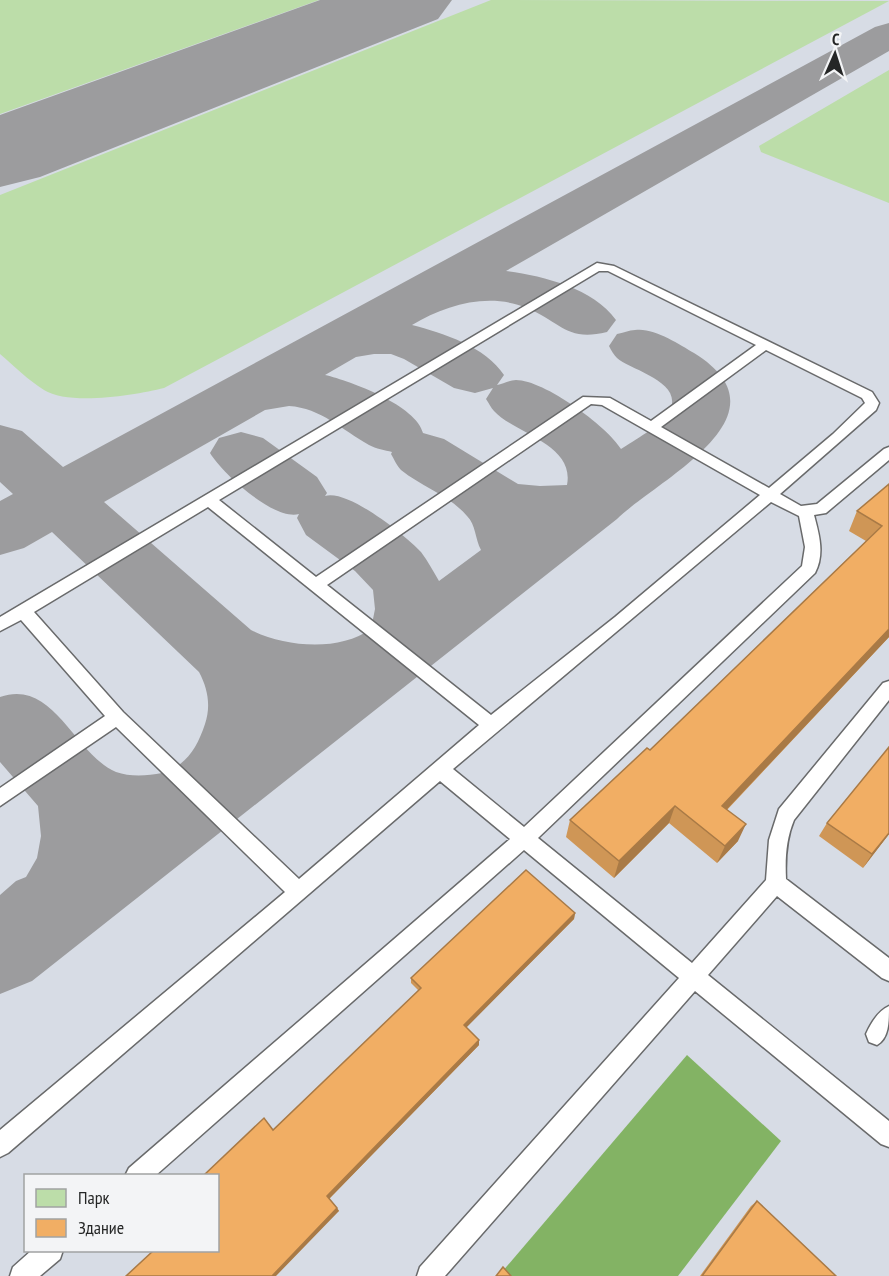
<svg xmlns="http://www.w3.org/2000/svg" width="889" height="1276" font-family="'PT Sans Narrow',sans-serif">
<style>
.built{fill:#d7dce5;fill-rule:evenodd}
.green{fill:#bcdda9}
.forest{fill:#83b364}
.lines{fill:none;stroke-linecap:round;stroke-linejoin:round}
.taxiway{fill:#9c9c9e;fill-rule:evenodd}
.runway{fill:#9c9c9e;fill-rule:evenodd}
.lane-casing{stroke:#696a6b;stroke-width:3}
.lane{fill:#fff;fill-rule:evenodd}
.wall{fill:#cf9656}
.shaded-wall{fill:#a97a46}
.building{fill:#f1ae64;stroke:#a97a46;stroke-width:1.5}
</style>
<rect width="100%" height="100%" fill="#e5e6e8"/>
<path class="built" d="M 0,0 L 889,0 L 889,1276 L 0,1276 ZM 26,1176 L 218,1176 L 218,1250 L 26,1250 Z"/>
<path class="green" d="M 0,0 L 319,0 L 0,114 Z
M 491,0 L 889,1 L 164,388 C 136,395 69,406 44,390 C 28,380 14,366 0,354 L 0,195 Z
M 889,70 L 889,203 L 761,152 L 759,146 Z"/>
<path class="forest" d="M 687,1055 L 781,1141 L 678,1276 L 506,1276 L 502,1272 Z"/>
<g class="lines">
<path class="taxiway" d="M 889,23 L 889,51 L 506,271 C 543,276 593,288 616,320 L 607,332 C 566,342 561,322 527,308 C 488,292 446,305 412,325 C 443,333 486,347 504,375 L 497,385 C 503,384 510,380 516,380 C 544,380 607,426 621,449 C 633,441 662,425 669,412 C 686,382 630,370 617,358 C 614,355 611,350 609,346 L 617,334 C 623,333 629,330 635,330 C 653,327 679,344 694,353 C 794,415 660,478 617,519 L 32,981 L 0,994 L 0,895 L 16,881 L 26,877 L 37,858 L 41,836 L 38,806 L 0,762 L 0,697 C 54,678 74,754 116,772 C 130,777 147,776 162,773 C 186,766 197,748 205,724 C 211,706 208,689 199,672 L 52,532 L 24,548 L 0,555 L 0,501 L 13,494 L 0,482 L 0,425 L 22,431 L 63,467 L 875,27 ZM 374,354 L 391,354 L 404,359 L 454,388 L 475,393 L 493,388 L 486,399 C 489,403 491,408 494,411 C 515,434 575,444 567,485 L 540,486 L 518,484 L 444,439 L 423,433 C 417,406 351,381 325,375 L 356,357 ZM 289,406 C 321,408 342,430 369,445 C 376,449 385,450 392,452 L 391,454 C 394,459 397,466 401,470 C 422,487 449,495 467,516 C 476,525 475,539 481,550 L 439,581 C 433,571 428,561 421,552 C 405,535 348,489 325,496 L 327,493 L 317,477 L 263,438 L 241,432 L 219,438 L 210,453 C 222,473 274,521 299,514 L 297,518 L 306,535 L 355,571 L 373,590 L 375,609 L 371,629 C 339,652 285,647 251,630 L 104,502 L 265,410 Z"/>
<path class="runway" d="M 320,0 L 452,0 L 438,19 L 40,177 L 0,187 L 0,115 Z"/>
<g class="lane-casing">
<path id="lane" d="M 597,263 L 614,266 L 872,392 L 879,403 L 876,410 L 780,494 L 801,506 L 817,504 L 884,449 L 889,447 L 889,460 L 826,513 L 814,515 C 819,534 825,554 815,573 L 538,838 L 692,963 L 766,880 L 769,840 L 779,809 L 883,683 L 889,681 L 889,700 L 794,820 C 786,839 785,858 786,879 L 889,958 L 889,981 L 882,978 L 777,896 L 708,975 L 889,1121 L 889,1147 L 881,1144 L 695,991 L 445,1276 L 417,1276 L 420,1267 L 679,978 L 524,850 L 155,1176 L 125,1176 L 129,1168 L 510,839 L 440,781 L 8,1153 L 0,1157 L 0,1130 L 285,892 L 116,727 L 0,806 L 0,788 L 105,716 L 21,620 L 0,631 L 0,617 ZM 599,271 L 608,271 L 756,345 L 651,421 L 610,398 L 583,397 L 316,577 L 219,500 ZM 766,350 L 862,398 L 865,403 L 833,434 L 769,488 L 661,427 ZM 591,404 L 602,405 L 760,495 L 615,617 L 491,715 L 327,585 ZM 771,502 L 799,516 L 805,547 L 802,566 L 524,827 L 453,769 ZM 208,507 L 479,725 L 299,879 L 123,712 L 34,612 Z
M 889,1006 C 889,1022 889,1038 877,1045 L 869,1042 L 866,1034 C 871,1023 878,1011 889,1006 Z
M 32,1250 L 63,1250 L 60,1259 L 40,1276 L 10,1276 L 13,1267 Z"/>
</g>
<use href="#lane" class="lane"/>
</g>
<path class="wall" d="M 889,484 L 889,637 L 727,810 L 738,841 L 717,863 L 669,823 L 614,878 L 566,837 L 570,820 L 650,750 L 866,541 L 849,531 L 857,511 Z
M 889,747 L 889,834 L 863,868 L 819,836 L 827,823 Z
M 575,913 L 574,919 L 466,1027 L 479,1040 L 479,1045 L 329,1199 L 337,1208 L 339,1211 L 218,1251 L 273,1130 L 419,991 L 411,983 L 411,978 Z
M 757,1201 L 836,1276 L 700,1276 L 751,1206 Z"/>
<path class="shaded-wall" d="M 889,629 L 889,637 L 714,823 L 722,806 Z
M 675,806 L 669,823 L 614,878 L 619,861 Z
M 746,824 L 738,841 L 717,863 L 725,846 Z
M 889,833 L 889,834 L 863,868 L 872,854 Z
M 575,913 L 574,919 L 464,1030 L 464,1025 Z
M 479,1040 L 479,1045 L 329,1199 L 327,1196 Z
M 337,1208 L 339,1211 L 276,1276 L 272,1276 Z"/>
<path class="building" d="M 889,484 L 889,629 L 722,806 L 746,824 L 725,846 L 675,806 L 619,861 L 570,820 L 647,748 L 650,750 L 882,526 L 857,511 Z
M 889,747 L 889,833 L 872,854 L 827,823 Z
M 526,870 L 575,913 L 464,1025 L 479,1040 L 327,1196 L 337,1208 L 272,1276 L 126,1276 L 153,1251 L 218,1251 L 218,1176 L 203,1176 L 264,1118 L 273,1130 L 421,988 L 411,978 Z
M 757,1201 L 836,1276 L 702,1276 Z
M 503,1267 L 511,1276 L 496,1276 Z"/>
<rect x="24" y="1174" width="195" height="78" fill="#f3f4f6" stroke="#a1a2a3" stroke-width="1.5"/>
<rect x="36" y="1189" width="30" height="18" fill="#bcdda9" stroke="#a1a2a3" stroke-width="1.5"/>
<text x="78" y="1204" font-size="18" fill="#252626">Парк</text>
<rect x="36" y="1219" width="30" height="18" fill="#f1ae64" stroke="#a1a2a3" stroke-width="1.5"/>
<text x="78" y="1234" font-size="18" fill="#252626">Здание</text>
<g transform="translate(835 54) rotate(3)" stroke="#f3f4f6" stroke-width="4.5" paint-order="stroke">
<path d="M0-4.5L10 22L0 15L-10 22Z" fill="#252626"/>
<text y="-9" font-size="16" font-weight="bold" text-anchor="middle" fill="#252626">С</text>
</g>
</svg>
